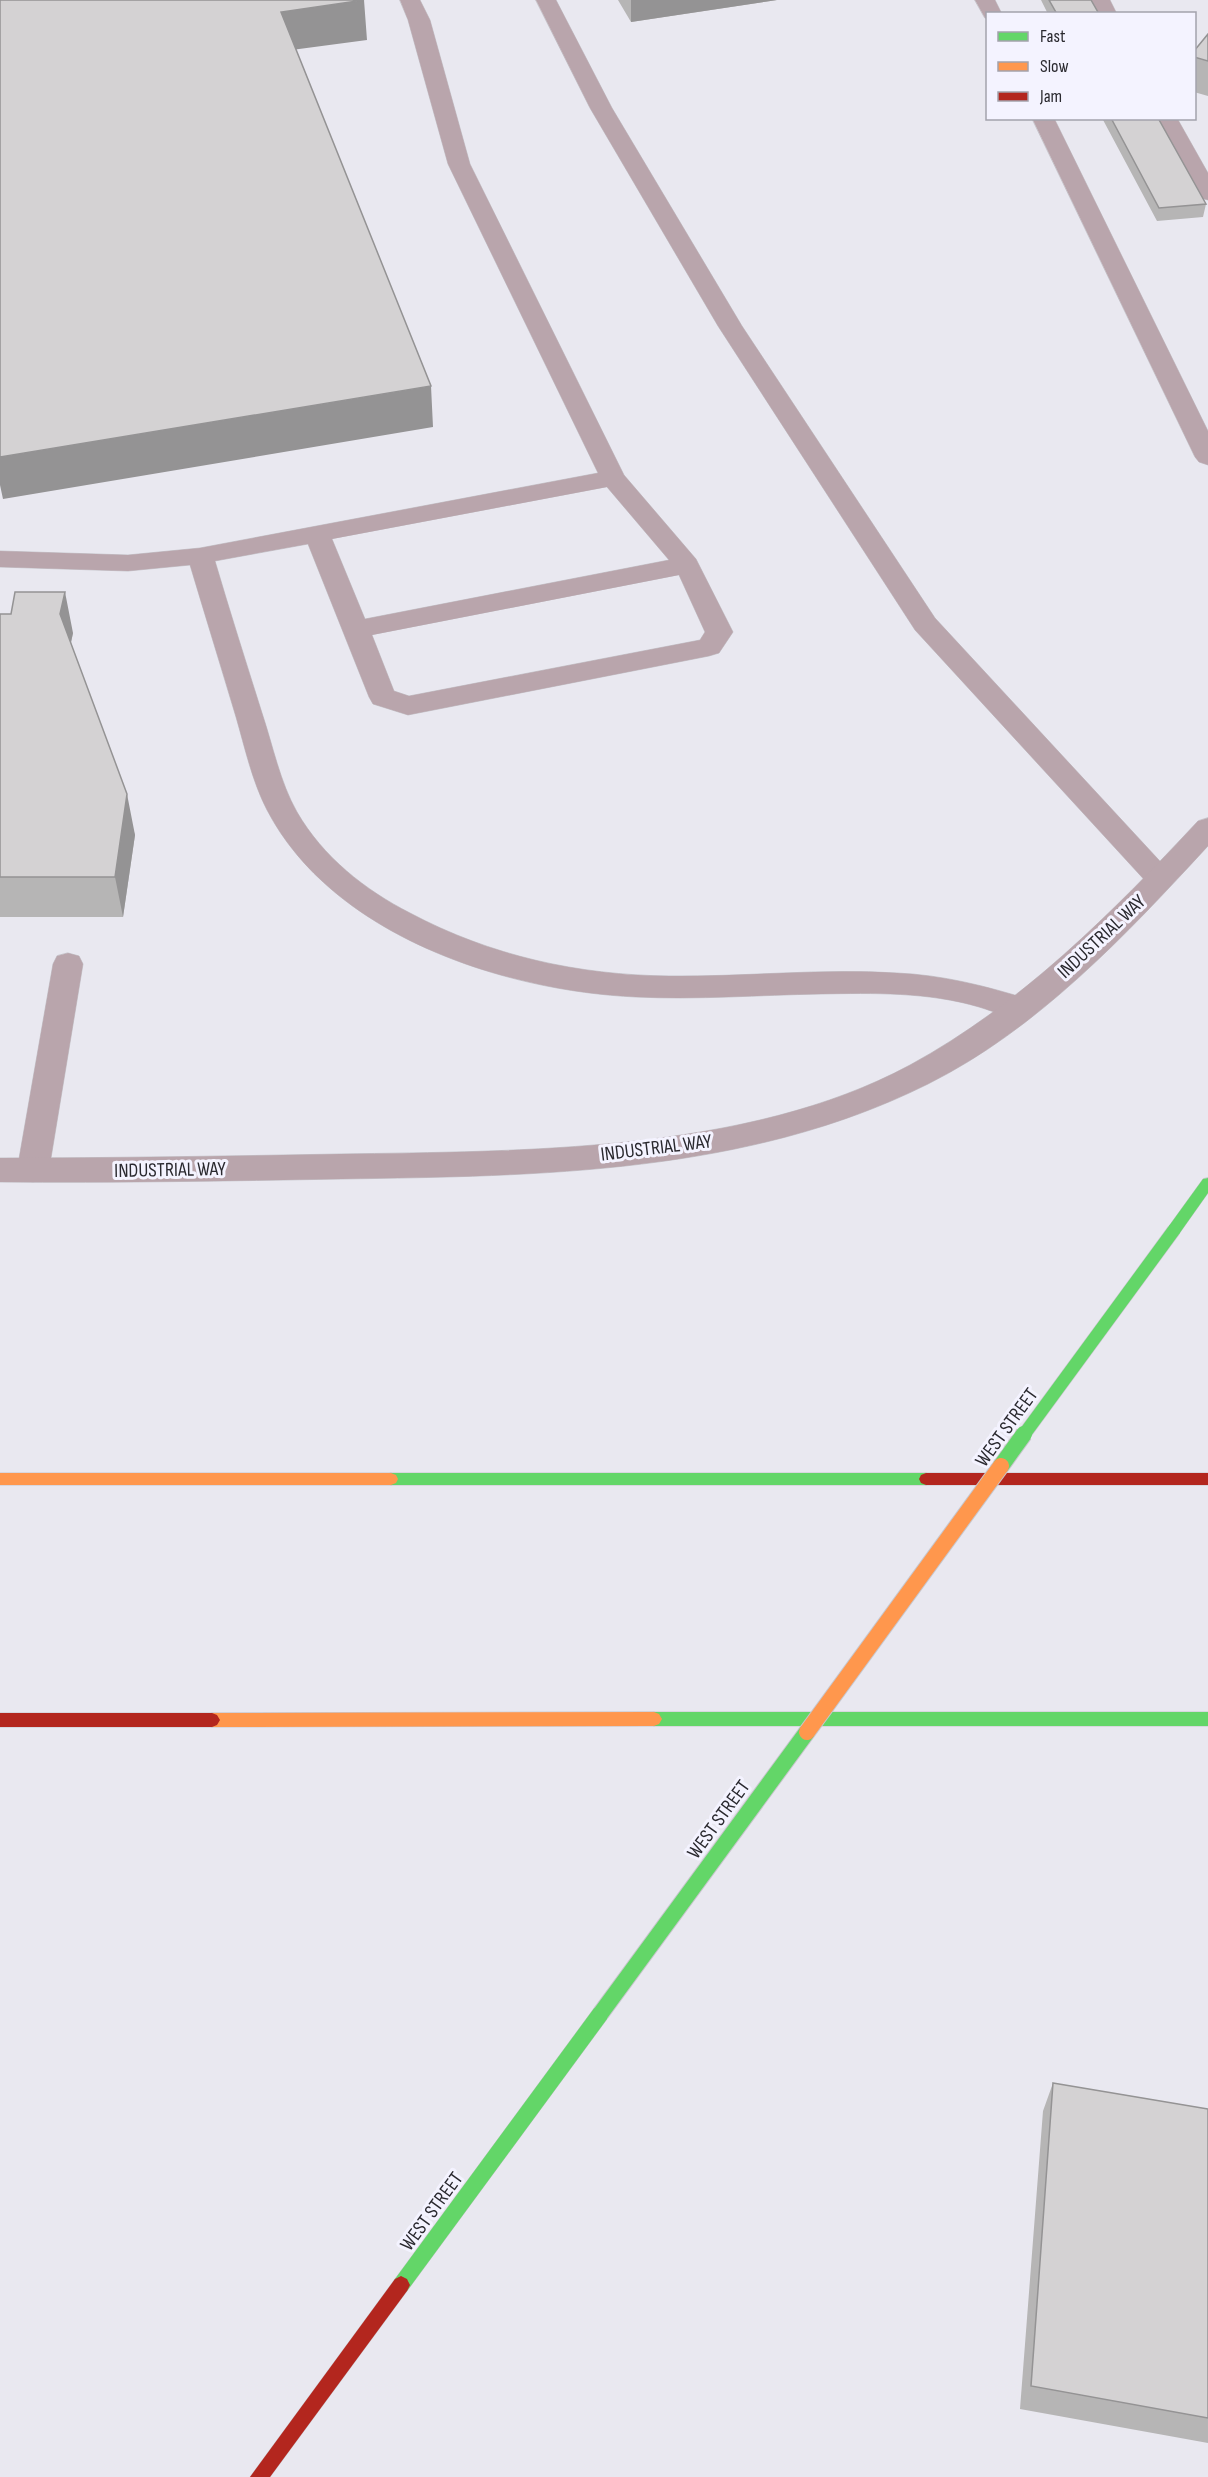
<svg xmlns="http://www.w3.org/2000/svg" width="1208" height="2477" font-family="'Sofia Sans Condensed',sans-serif">
<style>
.lines{fill:none;stroke-linecap:round;stroke-linejoin:round}
.lane-casing{stroke:#c7c6cc;stroke-width:1}
.street-casing{stroke:#c7c6cc;stroke-width:1}
.fast-casing{stroke:#c7c6cc;stroke-width:1}
.slow-casing{stroke:#c7c6cc;stroke-width:1}
.jam-casing{stroke:#c7c6cc;stroke-width:1}
.lane{fill:#b9a5ac;fill-rule:evenodd}
.street{fill:#b9a5ac;fill-rule:evenodd}
.fast{fill:#63d668;fill-rule:evenodd}
.slow{fill:#ff974d;fill-rule:evenodd}
.jam{fill:#b3261e;fill-rule:evenodd}
.fast-bridge-far1-casing{stroke:#c7c6cc;stroke-width:14;stroke-linecap:butt}
.fast-bridge-casing{stroke:#c7c6cc;stroke-width:18;stroke-linecap:butt}
.slow-bridge-casing{stroke:#c7c6cc;stroke-width:18;stroke-linecap:butt}
.fast-bridge-far1{stroke:#63d668;stroke-width:13}
.fast-bridge{stroke:#63d668;stroke-width:16}
.slow-bridge{stroke:#ff974d;stroke-width:16}
.wall{fill:#b6b5b5}
.shaded-wall{fill:#949394}
.building{fill:#d4d2d3;stroke:#949394;stroke-width:1.5}
.labels{text-anchor:middle;stroke-width:6;stroke-linejoin:round;paint-order:stroke}
.street-label{font-size:20px;fill:#2a292f;stroke:#f4f3ff}
</style>
<rect width="100%" height="100%" fill="#e9e8f0"/>
<g class="lines">
<g class="lane-casing">
<path id="lane" d="M 400,0 L 420,0 L 430,20 L 470,164 L 624,475 L 696,559 L 733,632 L 719,653 L 709,656 L 408,715 L 373,704 L 369,697 L 308,544 L 215,561 C 230,612 246,662 262,713 C 273,746 280,782 297,812 C 323,857 365,890 410,913 C 491,956 578,975 669,976 C 745,977 821,968 897,973 C 943,975 986,986 1031,1000 L 1035,1008 L 1031,1016 C 1013,1021 996,1012 979,1007 C 929,992 873,993 821,994 C 759,995 698,1000 636,997 C 503,991 332,935 267,810 C 252,781 245,748 236,717 C 221,666 205,616 190,565 L 128,571 L 0,567 L 0,551 L 128,555 L 200,548 L 598,473 L 448,164 L 408,20 ZM 607,487 L 669,560 L 365,619 L 332,539 ZM 679,575 L 705,632 L 700,640 L 409,696 L 394,691 L 372,635 Z
M 536,0 L 556,0 L 612,108 L 742,326 L 935,618 L 1170,872 L 1175,879 L 1170,886 L 1160,889 L 1150,886 L 915,630 L 718,326 L 590,108 Z
M 975,0 L 995,0 L 1002,14 L 988,14 L 988,19 L 985,18 Z
M 1032,118 L 1054,118 L 1208,431 L 1208,465 L 1199,462 L 1195,457 Z
M 68,953 L 79,956 L 83,964 L 49,1170 L 44,1179 L 33,1182 L 22,1179 L 17,1170 L 53,964 L 57,956 Z"/>
</g>
<g class="street-casing">
<path id="street" d="M 1090,0 L 1110,0 L 1117,14 L 1096,14 Z
M 1155,118 L 1177,118 L 1208,173 L 1208,200 L 1200,198 L 1197,193 Z
M 1208,818 L 1208,846 C 1126,935 1038,1029 928,1084 C 748,1174 539,1176 342,1179 C 228,1181 114,1183 0,1182 L 0,1158 C 113,1158 227,1156 340,1154 C 521,1151 747,1153 910,1065 C 1022,1004 1112,913 1198,821 Z"/>
</g>
<g class="fast-casing">
<path id="fast" d="M 1208,1178 L 1208,1193 L 1179,1234 L 1169,1234 L 1167,1230 L 1169,1226 L 1203,1179 Z
M 391,1473 L 926,1473 L 931,1475 L 933,1479 L 931,1483 L 926,1485 L 391,1485 L 386,1483 L 384,1479 L 386,1475 Z
M 654,1712 L 1208,1712 L 1208,1726 L 654,1726 L 649,1724 L 646,1719 L 649,1714 Z
M 601,2005 L 607,2007 L 609,2013 L 607,2019 L 407,2291 L 401,2294 L 395,2291 L 392,2285 L 395,2279 L 595,2007 Z"/>
</g>
<g class="slow-casing">
<path id="slow" d="M 0,1473 L 391,1473 L 396,1475 L 398,1479 L 396,1483 L 391,1485 L 0,1485 Z
M 654,1712 L 659,1714 L 662,1719 L 659,1724 L 654,1726 L 212,1727 L 207,1725 L 204,1720 L 207,1715 L 212,1713 Z"/>
</g>
<g class="jam-casing">
<path id="jam" d="M 926,1473 L 1208,1473 L 1208,1485 L 926,1485 L 921,1483 L 919,1479 L 921,1475 Z
M 0,1713 L 212,1713 L 217,1715 L 220,1720 L 217,1725 L 212,1727 L 0,1727 Z
M 401,2276 L 407,2279 L 410,2285 L 407,2291 L 270,2477 L 250,2477 L 395,2279 Z"/>
</g>
<use href="#lane" class="lane"/>
<use href="#street" class="street"/>
<use href="#fast" class="fast"/>
<use href="#slow" class="slow"/>
<use href="#jam" class="jam"/>
<g class="fast-bridge-far1-casing">
<path id="fast-bridge-far1" d="M 1023,1436 L 1174,1230"/>
</g>
<g class="fast-bridge-casing">
<path id="fast-bridge" d="M 1001,1466 L 1024,1434
M 601,2013 L 807,1732"/>
</g>
<g class="slow-bridge-casing">
<path id="slow-bridge" d="M 807,1732 L 1001,1466"/>
</g>
<use href="#fast-bridge-far1" class="fast-bridge-far1"/>
<use href="#fast-bridge" class="fast-bridge"/>
<use href="#slow-bridge" class="slow-bridge"/>
</g>
<path class="wall" d="M 618,0 L 777,0 L 631,22 Z
M 1041,0 L 1091,0 L 1099,14 L 1048,14 Z
M 1208,34 L 1208,96 L 1194,92 L 1194,51 Z
M 1102,118 L 1158,118 L 1206,204 L 1203,217 L 1157,221 Z
M 0,614 L 73,633 L 71,643 L 135,835 L 123,917 L 0,917 Z
M 1053,2083 L 1208,2109 L 1208,2443 L 1020,2409 L 1043,2111 Z"/>
<path class="shaded-wall" d="M 364,0 L 367,40 L 284,51 L 281,12 Z
M 631,0 L 777,0 L 631,22 Z
M 431,386 L 433,427 L 3,499 L 0,485 L 0,457 Z
M 65,592 L 73,633 L 68,655 L 60,614 Z
M 127,794 L 135,835 L 123,917 L 115,877 Z"/>
<path class="building" d="M 0,0 L 364,0 L 281,12 L 431,386 L 0,457 Z
M 1049,0 L 1091,0 L 1099,14 L 1057,14 Z
M 1208,34 L 1208,61 L 1194,57 L 1194,51 Z
M 1111,118 L 1158,118 L 1206,204 L 1159,208 Z
M 15,592 L 65,592 L 60,614 L 127,794 L 115,877 L 0,877 L 0,614 L 11,614 Z
M 1053,2083 L 1208,2109 L 1208,2418 L 1031,2386 Z"/>
<g class="labels">
<g class="street-label">
<text transform="translate(1101 936) rotate(-43)" y="7">INDUSTRIAL WAY</text>
<text transform="translate(656 1147) rotate(-7)" y="7">INDUSTRIAL WAY</text>
<text transform="translate(170 1169) rotate(-1)" y="7">INDUSTRIAL WAY</text>
<text transform="translate(1006 1427) rotate(-54)" y="7">WEST STREET</text>
<text transform="translate(718 1819) rotate(-54)" y="7">WEST STREET</text>
<text transform="translate(431 2211) rotate(-54)" y="7">WEST STREET</text>
</g>
</g>
<rect x="986" y="12" width="210" height="108" fill="#f4f3ff" stroke="#a3a2ac" stroke-width="1.5"/>
<rect x="998" y="32" width="30" height="9" fill="#63d668" stroke="#a3a2ac" stroke-width="1.5"/>
<text x="1040" y="42" font-size="18" fill="#2a292f">Fast</text>
<rect x="998" y="62" width="30" height="9" fill="#ff974d" stroke="#a3a2ac" stroke-width="1.5"/>
<text x="1040" y="72" font-size="18" fill="#2a292f">Slow</text>
<rect x="998" y="92" width="30" height="9" fill="#b3261e" stroke="#a3a2ac" stroke-width="1.5"/>
<text x="1040" y="102" font-size="18" fill="#2a292f">Jam</text>
</svg>
